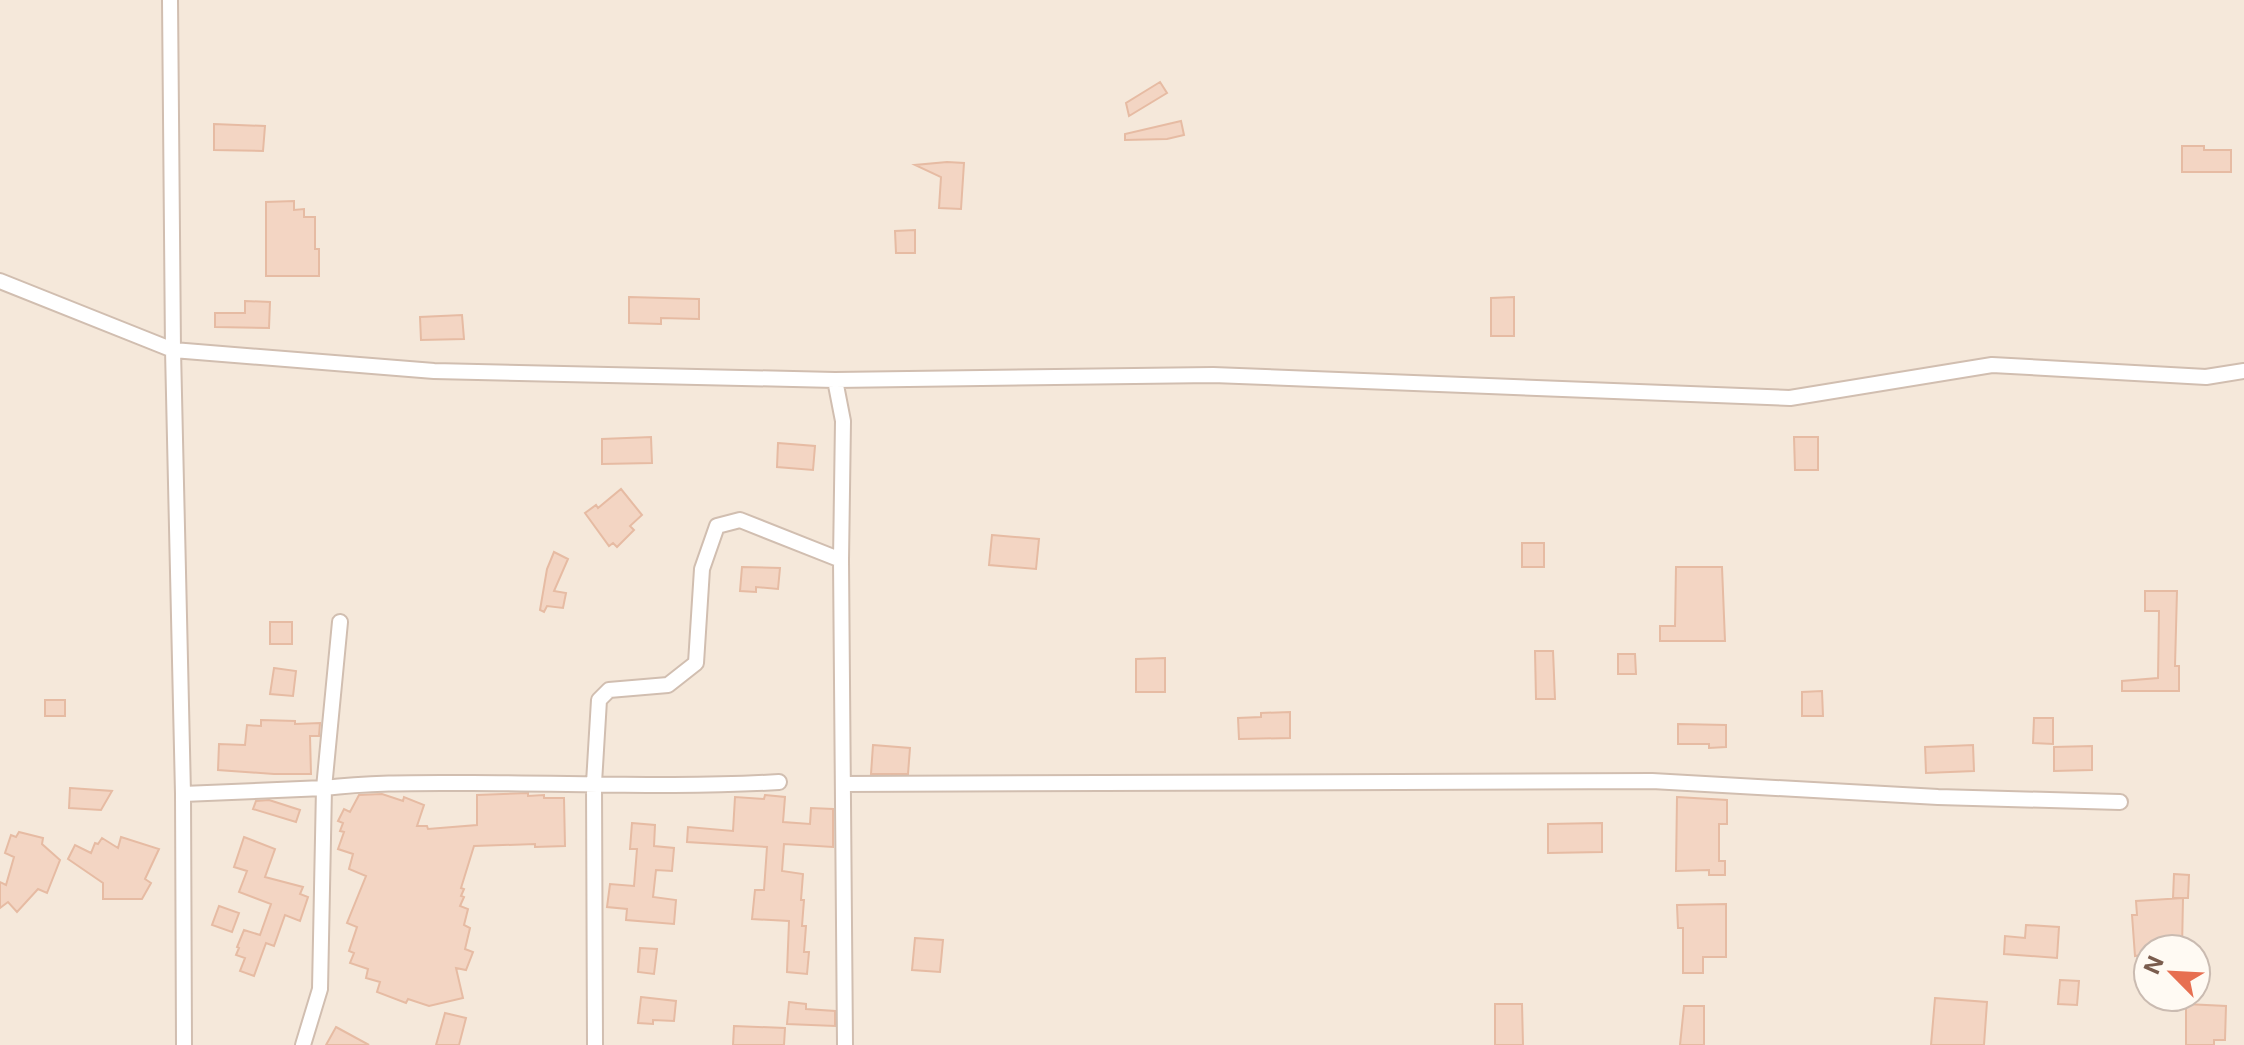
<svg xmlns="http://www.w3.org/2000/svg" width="2244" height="1045" font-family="Inter,sans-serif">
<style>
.residential{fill:#f5e8da;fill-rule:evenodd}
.building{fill:#f3d5c3;stroke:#e6bba3;stroke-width:2}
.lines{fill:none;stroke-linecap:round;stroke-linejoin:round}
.minor-casing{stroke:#d1beb0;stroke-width:18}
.minor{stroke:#fff;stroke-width:14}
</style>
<rect width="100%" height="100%" fill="#fdf6ec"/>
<path class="residential" d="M 0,0 L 2244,0 L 2244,1045 L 0,1045 ZM 2148,949 L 2196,949 L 2196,997 L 2148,997 Z"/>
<path class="building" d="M 1160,82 L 1167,93 L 1129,116 L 1126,103 Z
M 1181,121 L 1184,135 L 1167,139 L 1125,140 L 1125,134 Z
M 214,124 L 265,126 L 263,151 L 214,150 Z
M 2182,146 L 2204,146 L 2204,150 L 2231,150 L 2231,172 L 2182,172 Z
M 947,162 L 964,163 L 961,209 L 939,208 L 941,177 L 915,165 Z
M 294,201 L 294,210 L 304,209 L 304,217 L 315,217 L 315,249 L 319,249 L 319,276 L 266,276 L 266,202 Z
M 915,230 L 915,253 L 896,253 L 895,231 Z
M 629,297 L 699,299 L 699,319 L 661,318 L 661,324 L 629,323 Z
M 1514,297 L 1514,336 L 1491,336 L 1491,298 Z
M 245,301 L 270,302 L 269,328 L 215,327 L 215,313 L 245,313 Z
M 462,315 L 464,339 L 421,340 L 420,317 Z
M 651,437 L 652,463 L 602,464 L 602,439 Z
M 1794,437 L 1818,437 L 1818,470 L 1795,470 Z
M 778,443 L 815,446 L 813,470 L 777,467 Z
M 621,489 L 642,515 L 630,526 L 634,530 L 617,547 L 613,543 L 609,546 L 585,513 L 596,505 L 598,508 Z
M 992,535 L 1039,539 L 1036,569 L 989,565 Z
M 1522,543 L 1544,543 L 1544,567 L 1522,567 Z
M 554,552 L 568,559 L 554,591 L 566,593 L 563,608 L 547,606 L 544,612 L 540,610 L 547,569 Z
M 742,567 L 780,568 L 778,589 L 756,587 L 756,592 L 740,591 Z
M 1676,567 L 1722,567 L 1725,641 L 1660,641 L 1660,626 L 1675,626 Z
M 2145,591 L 2177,591 L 2175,666 L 2179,666 L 2179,691 L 2122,691 L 2122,681 L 2158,678 L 2159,611 L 2145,611 Z
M 270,622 L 292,622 L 292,644 L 270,644 Z
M 1535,651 L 1553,651 L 1555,699 L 1536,699 Z
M 1618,654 L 1635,654 L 1636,674 L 1618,674 Z
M 1165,658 L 1165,692 L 1136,692 L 1136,659 Z
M 274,668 L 296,671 L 293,696 L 270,694 Z
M 1822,691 L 1823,716 L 1802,716 L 1802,692 Z
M 45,700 L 65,700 L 65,716 L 45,716 Z
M 1290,712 L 1290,738 L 1239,739 L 1238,718 L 1261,717 L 1261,713 Z
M 2034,718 L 2053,718 L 2053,744 L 2033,743 Z
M 261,720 L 295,721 L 295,724 L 320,723 L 319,736 L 310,736 L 311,774 L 274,774 L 218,770 L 219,744 L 245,745 L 247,725 L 261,726 Z
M 1678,724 L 1726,725 L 1726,747 L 1709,748 L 1709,744 L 1678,744 Z
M 873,745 L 910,748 L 908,774 L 871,774 Z
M 1973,745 L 1974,771 L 1926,773 L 1925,747 Z
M 2092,746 L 2092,770 L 2054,771 L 2054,747 Z
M 70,788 L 112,791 L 101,810 L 69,808 Z
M 528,793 L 528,796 L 544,795 L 544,798 L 564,798 L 565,846 L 535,847 L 535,844 L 474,846 L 461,888 L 464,889 L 461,896 L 464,897 L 460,906 L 468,909 L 464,925 L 470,928 L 465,949 L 473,952 L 466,970 L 456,968 L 463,998 L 429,1006 L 408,999 L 406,1003 L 377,992 L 380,982 L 366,978 L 368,969 L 350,963 L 354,953 L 349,951 L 357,927 L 347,923 L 366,876 L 349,869 L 353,854 L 338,849 L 344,832 L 340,831 L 343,823 L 338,821 L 344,809 L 350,812 L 359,795 L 382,794 L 403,801 L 404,797 L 424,805 L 417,826 L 427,826 L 428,829 L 477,825 L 477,795 Z
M 765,795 L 785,797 L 783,822 L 810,824 L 811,808 L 833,809 L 833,847 L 784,844 L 782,871 L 803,874 L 801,900 L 804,900 L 802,926 L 806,926 L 804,952 L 809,952 L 807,974 L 787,972 L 789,921 L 752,919 L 755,890 L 764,890 L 767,847 L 687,842 L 688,827 L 733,831 L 735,797 L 764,799 Z
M 1677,797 L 1727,800 L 1727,824 L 1719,824 L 1719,861 L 1725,861 L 1725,875 L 1709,875 L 1709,870 L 1676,871 Z
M 269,800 L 300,810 L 296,822 L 253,809 L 256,801 Z
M 632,823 L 655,825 L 654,846 L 674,848 L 672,871 L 656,870 L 653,897 L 676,900 L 674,924 L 626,920 L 627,909 L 607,907 L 610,884 L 634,886 L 637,849 L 630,849 Z
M 1602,823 L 1602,852 L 1548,853 L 1548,824 Z
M 19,832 L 43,838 L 42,844 L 60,860 L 47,893 L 38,889 L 17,912 L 8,902 L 0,908 L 0,882 L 6,885 L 14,857 L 5,853 L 11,835 L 16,837 Z
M 121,837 L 159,849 L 145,879 L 151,883 L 142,899 L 103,899 L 103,883 L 68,859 L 75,845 L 91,853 L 95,843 L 98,844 L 102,838 L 118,848 Z
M 244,837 L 275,849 L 265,877 L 303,887 L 300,894 L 308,897 L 300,921 L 285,915 L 274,946 L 266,943 L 254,976 L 240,971 L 245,958 L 236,955 L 239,948 L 237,947 L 244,930 L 260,935 L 271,904 L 239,892 L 247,871 L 234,867 Z
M 2174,874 L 2189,875 L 2188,898 L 2173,898 Z
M 2183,898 L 2182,949 L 2148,949 L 2148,954 L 2135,956 L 2132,915 L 2137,915 L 2136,901 Z
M 1726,904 L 1726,957 L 1703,957 L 1703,973 L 1683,973 L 1683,928 L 1678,928 L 1677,905 Z
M 219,906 L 239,913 L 232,932 L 212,925 Z
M 2026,925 L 2059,927 L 2057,958 L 2004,954 L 2005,936 L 2025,938 Z
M 915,938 L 943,940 L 940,972 L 912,970 Z
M 640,948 L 657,949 L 654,974 L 638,972 Z
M 2060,980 L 2079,981 L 2077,1005 L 2058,1004 Z
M 641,997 L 676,1001 L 674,1021 L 653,1020 L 653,1024 L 638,1023 Z
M 1935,998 L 1987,1002 L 1984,1045 L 1931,1045 Z
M 789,1002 L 806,1004 L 806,1009 L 835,1011 L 835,1026 L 787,1024 Z
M 1495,1004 L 1522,1004 L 1523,1045 L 1495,1045 Z
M 2186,1004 L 2226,1006 L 2225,1040 L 2214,1040 L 2214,1045 L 2186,1045 Z
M 1684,1006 L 1704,1006 L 1704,1045 L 1680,1045 Z
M 445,1013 L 466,1018 L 459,1045 L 436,1045 Z
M 734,1026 L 785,1028 L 784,1045 L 733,1045 Z
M 336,1027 L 369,1045 L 326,1045 Z"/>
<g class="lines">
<g class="minor-casing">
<path id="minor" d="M 0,281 L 173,350 L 170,0
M 835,380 L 843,421 L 841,560 L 845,1045
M 843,784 L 1652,781 L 1938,797 L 2120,802
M 183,794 L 324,788 L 340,622
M 184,1045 L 183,794 L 173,350 L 434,371 L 835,380 L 1213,375 L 1790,398 L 1992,365 L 2206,377 L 2244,371
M 303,1045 L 320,989 L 324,788 C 373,782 423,783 472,783 C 574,783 677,788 779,782
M 595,1045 L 594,783 L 599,700 L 609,690 L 668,685 L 696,663 L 702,569 L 717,526 L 740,520 L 841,560"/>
</g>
<use href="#minor" class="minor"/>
</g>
<g transform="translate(2172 973) rotate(294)"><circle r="38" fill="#fffaf3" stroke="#cabbb1" stroke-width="2"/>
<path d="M0-6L14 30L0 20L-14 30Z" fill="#e76f51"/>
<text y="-12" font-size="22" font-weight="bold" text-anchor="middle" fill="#7a5c4d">N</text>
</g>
</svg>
